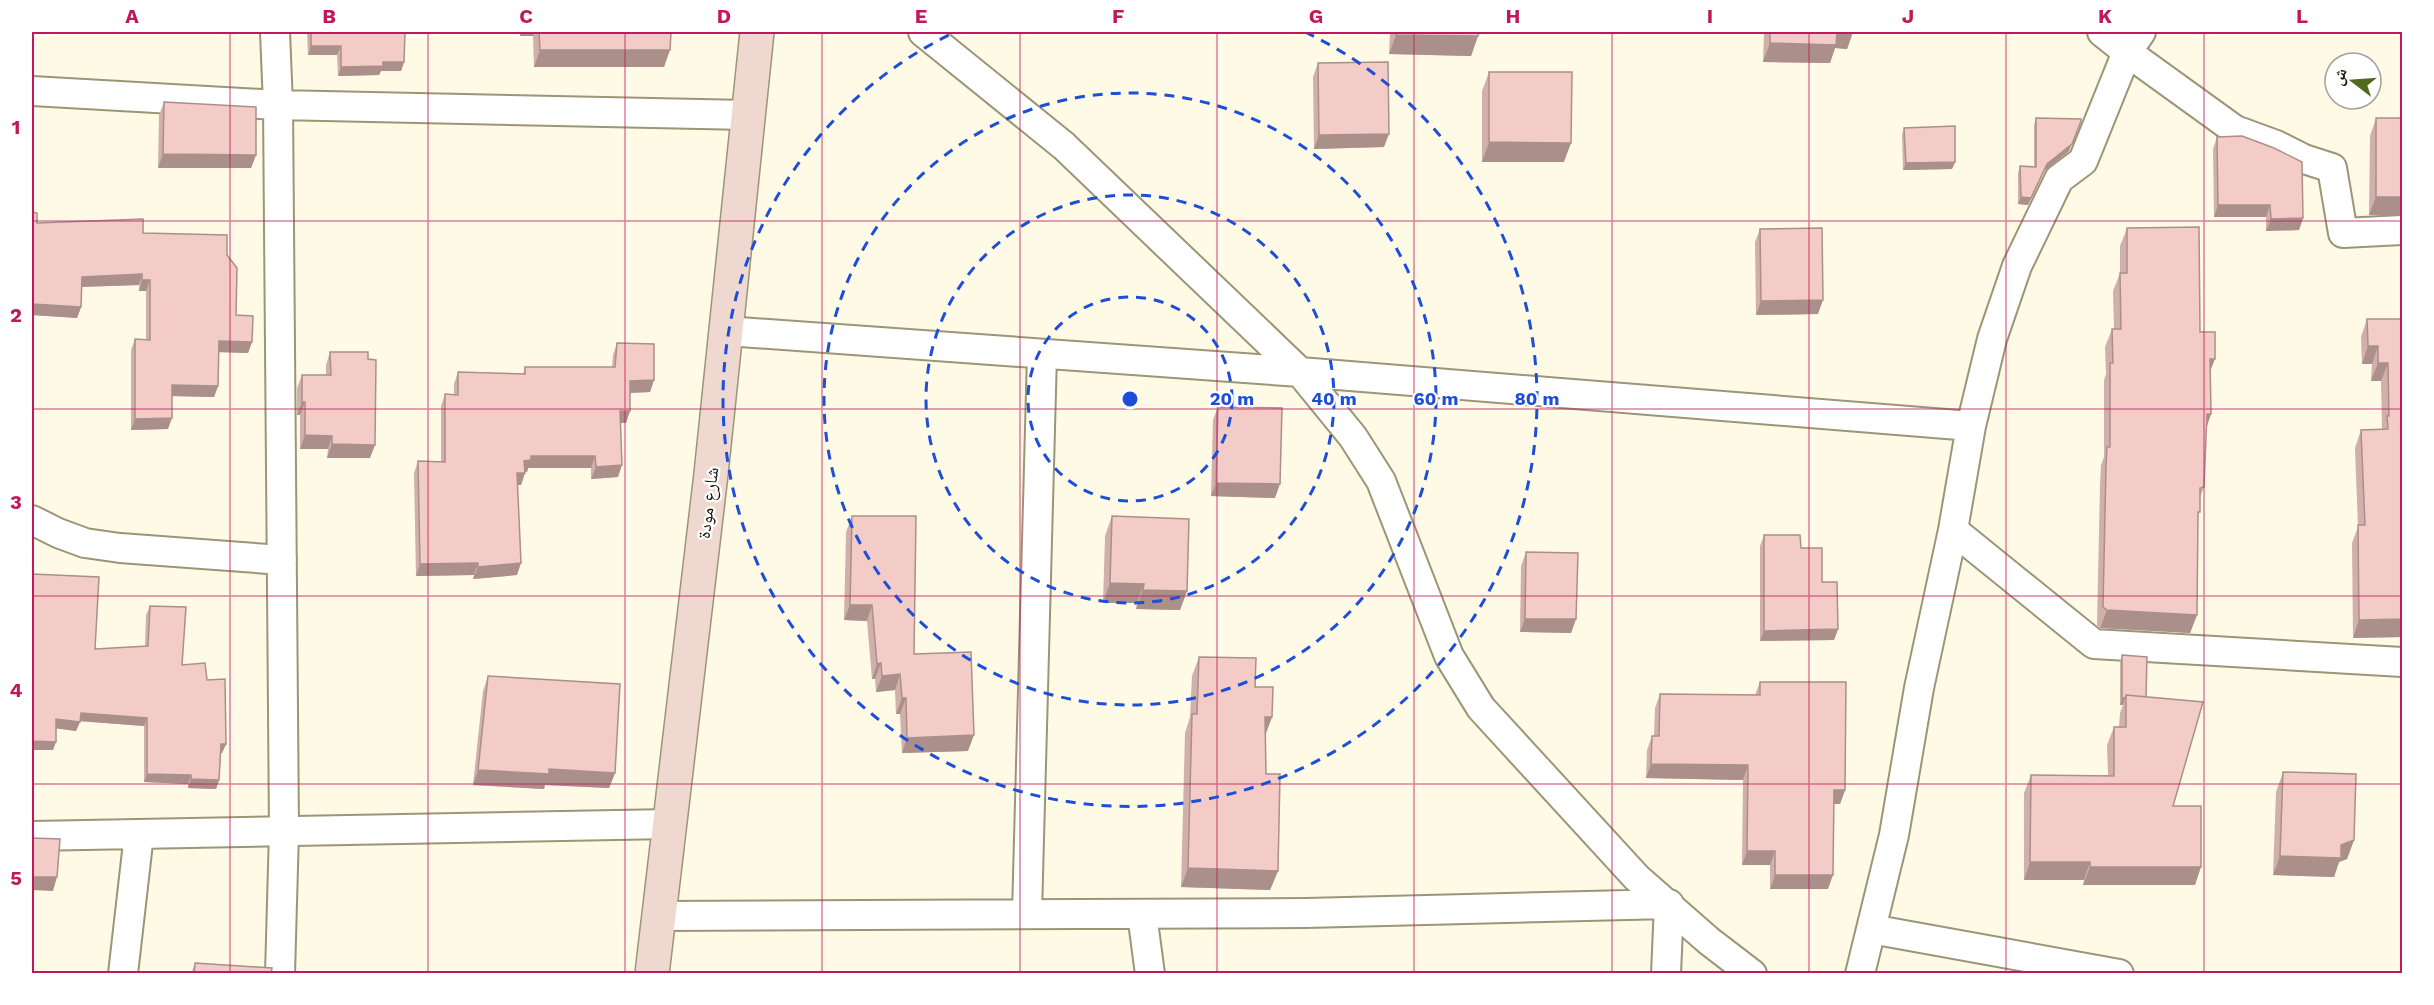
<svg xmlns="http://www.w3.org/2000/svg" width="2434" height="1005" font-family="'Work Sans','Noto Naskh Arabic',sans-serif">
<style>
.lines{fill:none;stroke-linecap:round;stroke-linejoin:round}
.street-casing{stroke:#9c9576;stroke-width:32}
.secondary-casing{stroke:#9c9576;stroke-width:36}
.street{stroke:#fff;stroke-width:28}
.secondary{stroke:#efd8d0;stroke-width:33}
.wall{fill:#d1afab}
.shaded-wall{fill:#aa8f8b}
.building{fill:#f3ccc7;stroke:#aa8f8b;stroke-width:1.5}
.grid{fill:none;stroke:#c2185b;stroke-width:1.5;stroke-opacity:0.55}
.ring{fill:none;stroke:#1d4ed8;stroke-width:3;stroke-dasharray:10 8}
.labels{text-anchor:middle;stroke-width:4.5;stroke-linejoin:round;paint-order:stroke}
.street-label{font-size:18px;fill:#171408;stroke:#fff}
.centre{fill:#1d4ed8;stroke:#fff;stroke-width:3}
.ring-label{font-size:18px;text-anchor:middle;font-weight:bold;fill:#1d4ed8;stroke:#fff;stroke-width:4.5;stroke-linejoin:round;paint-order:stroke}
.neatline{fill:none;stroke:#c2185b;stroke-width:2}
.grid-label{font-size:20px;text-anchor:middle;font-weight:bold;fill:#c2185b}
</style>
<rect width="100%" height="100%" fill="#fffae6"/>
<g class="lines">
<g class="street-casing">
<path id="street" d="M 275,32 L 278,105 L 284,831 L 280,974
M 923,32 L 1064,146 L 1300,372 L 1353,437 L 1381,481 L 1449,656 L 1481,708 L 1637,878 L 1709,941 L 1752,974
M 2102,32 L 2127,52 L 2235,130 L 2276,145 L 2304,159 L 2332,168 L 2343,233 L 2402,230
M 32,91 L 278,105 L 748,115
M 726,331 L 1300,372 L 1971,426
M 32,520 L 58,533 L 85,543 L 120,548 L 282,560
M 1953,530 L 2094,644 L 2402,662
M 32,836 L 670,824
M 1027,914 L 1042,354
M 1142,914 L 1150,974
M 660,916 L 1306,913 L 1669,904 L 1666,974
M 1871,929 L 2119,974
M 123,974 L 139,834
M 1860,974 L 1894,835 L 1919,688 L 1953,530 L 1971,426 L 1992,339 L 2017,266 L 2059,179 L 2083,161 L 2127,52 L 2141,32"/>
</g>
<g class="secondary-casing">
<path id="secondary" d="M 652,974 L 711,474 L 757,32"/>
</g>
<use href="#street" class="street"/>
<use href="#secondary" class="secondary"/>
</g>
<path class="wall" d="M 307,32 L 405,32 L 404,62 L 401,71 L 381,71 L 379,75 L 338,76 L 337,55 L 308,55 Z
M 520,32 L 671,32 L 664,67 L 534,67 L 533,36 L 520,36 Z
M 1390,32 L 1479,32 L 1478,36 L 1471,56 L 1389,54 Z
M 1764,32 L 1853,32 L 1847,49 L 1835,48 L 1830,63 L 1763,62 Z
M 1318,63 L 1384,147 L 1314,149 L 1313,77 Z
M 1489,72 L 1564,162 L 1482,162 L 1482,91 Z
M 164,102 L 256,155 L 251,168 L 158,168 L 159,115 Z
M 2036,118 L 2069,151 L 2044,171 L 2028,205 L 2018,204 L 2018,173 L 2020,166 L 2034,167 L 2034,125 Z
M 2376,118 L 2403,215 L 2369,215 L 2370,136 Z
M 1904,128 L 1955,162 L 1952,169 L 1903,170 L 1902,135 Z
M 2217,137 L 2303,218 L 2299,230 L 2266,231 L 2266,217 L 2214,217 L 2213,149 Z
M 32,212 L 37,223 L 143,233 L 227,255 L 236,315 L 252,342 L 248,353 L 218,352 L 218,386 L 214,397 L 172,396 L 168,429 L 131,430 L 131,350 L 135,339 L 146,340 L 146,291 L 139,291 L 139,285 L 81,287 L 81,307 L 77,318 L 32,315 Z
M 2127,228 L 2200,332 L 2210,371 L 2211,414 L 2206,428 L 2204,487 L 2200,497 L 2198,519 L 2197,615 L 2190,633 L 2100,628 L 2097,625 L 2100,485 L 2101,465 L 2104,457 L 2104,380 L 2106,374 L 2105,347 L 2112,329 L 2114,329 L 2113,291 L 2120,273 L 2120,246 Z
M 1760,229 L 1818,314 L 1756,315 L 1755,242 Z
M 2367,319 L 2403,319 L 2403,637 L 2353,638 L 2352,543 L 2358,527 L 2355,448 L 2361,430 L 2382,429 L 2381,381 L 2371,381 L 2372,364 L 2362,364 L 2361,337 Z
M 617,343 L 654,380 L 650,392 L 630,393 L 630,411 L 626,423 L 620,423 L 618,477 L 591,479 L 591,468 L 528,468 L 527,472 L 525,472 L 521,485 L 518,485 L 517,575 L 473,579 L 474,575 L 416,576 L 414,473 L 418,461 L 441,462 L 441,406 L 445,394 L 454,395 L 454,384 L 458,372 L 523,374 L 525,367 L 612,367 L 613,355 Z
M 330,352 L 370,458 L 327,458 L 328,449 L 300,449 L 300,415 L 297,415 L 297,388 L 302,375 L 326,375 L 326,365 Z
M 1218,407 L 1275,498 L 1211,496 L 1213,420 Z
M 852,516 L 914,654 L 968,751 L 902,753 L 900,714 L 896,714 L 895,690 L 876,692 L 875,679 L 872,679 L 867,621 L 844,620 L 846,532 Z
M 1112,516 L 1187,591 L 1180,610 L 1136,609 L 1137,603 L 1103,603 L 1105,536 Z
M 1764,535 L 1801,548 L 1822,582 L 1838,629 L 1834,640 L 1760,641 L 1760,546 Z
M 1526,552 L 1576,619 L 1571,633 L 1520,632 L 1521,566 Z
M 150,606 L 182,665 L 207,680 L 226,744 L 222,753 L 221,753 L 219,780 L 216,789 L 188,788 L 188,784 L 144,782 L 144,726 L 80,721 L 76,731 L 56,728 L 53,750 L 32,750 L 95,649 L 145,646 L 146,615 Z
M 2122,655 L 2146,697 L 2173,806 L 2195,885 L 2083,885 L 2084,880 L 2024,880 L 2024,793 L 2031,775 L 2108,775 L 2107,745 L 2114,727 L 2119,727 L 2120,713 L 2123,705 L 2120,705 L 2120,662 Z
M 1199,657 L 1255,687 L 1272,717 L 1265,735 L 1266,774 L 1278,871 L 1270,890 L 1181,887 L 1185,733 L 1190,717 L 1192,676 Z
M 488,676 L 615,773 L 609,788 L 545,785 L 544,789 L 473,785 L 483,691 Z
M 1760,682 L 1845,790 L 1840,804 L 1833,804 L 1828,889 L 1770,889 L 1770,865 L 1742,865 L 1743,780 L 1646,778 L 1647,750 L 1652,736 L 1654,736 L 1655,708 L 1660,694 L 1755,695 Z
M 2283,772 L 2354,840 L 2347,859 L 2339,862 L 2334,877 L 2273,875 L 2276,792 Z
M 195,963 L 271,974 L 191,974 Z"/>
<path class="shaded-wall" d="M 522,32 L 534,32 L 533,36 L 520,36 Z
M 1836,32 L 1853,32 L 1847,49 L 1835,48 L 1830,63 L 1763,62 L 1770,43 Z
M 1396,35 L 1478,36 L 1471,56 L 1389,54 Z
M 311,46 L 341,46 L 337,55 L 308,55 Z
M 540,50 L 670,50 L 664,67 L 534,67 Z
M 383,62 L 404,62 L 401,71 L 381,71 L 379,75 L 338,76 L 341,67 Z
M 2081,121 L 2069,151 L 2044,171 L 2028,205 L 2018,204 L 2021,197 Z
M 1389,134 L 1384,147 L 1314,149 L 1319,135 Z
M 1489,142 L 1571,143 L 1564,162 L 1482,162 Z
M 163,154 L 256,155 L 251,168 L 158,168 Z
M 1955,162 L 1952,169 L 1903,170 L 1906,163 Z
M 2376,197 L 2403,197 L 2403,215 L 2369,215 Z
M 2218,205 L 2270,205 L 2266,217 L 2214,217 Z
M 2303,218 L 2299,230 L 2266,231 L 2271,219 Z
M 142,274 L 139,285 L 78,287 L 82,277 Z
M 142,280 L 150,280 L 146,291 L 139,291 Z
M 1823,300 L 1818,314 L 1756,315 L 1761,301 Z
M 32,304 L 81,307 L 77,318 L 32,315 Z
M 219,341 L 252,342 L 248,353 L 215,352 Z
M 2368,346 L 2378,346 L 2372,364 L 2362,364 Z
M 2210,359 L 2215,359 L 2208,377 Z
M 2378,363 L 2388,363 L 2381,381 L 2371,381 Z
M 654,380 L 650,392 L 626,393 L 630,381 Z
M 172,385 L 218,386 L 214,397 L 168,396 Z
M 302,402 L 305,402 L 300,415 L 297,415 Z
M 620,411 L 630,411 L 626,423 L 615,423 Z
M 2207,414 L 2211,414 L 2205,432 Z
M 172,418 L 168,429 L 131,430 L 135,419 Z
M 305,435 L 332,436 L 328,449 L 300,449 Z
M 332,444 L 375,445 L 370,458 L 327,458 Z
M 531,456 L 595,456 L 591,468 L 528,468 L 527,472 L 519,472 L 524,461 Z
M 622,465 L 618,477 L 591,479 L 596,467 Z
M 517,473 L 525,473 L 521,485 L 513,485 Z
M 1216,483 L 1280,484 L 1275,498 L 1211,496 Z
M 478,563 L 474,575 L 416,576 L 420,564 Z
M 521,563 L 517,575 L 473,579 L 478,567 Z
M 1110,583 L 1144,584 L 1137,603 L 1103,603 Z
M 1143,590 L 1187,591 L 1180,610 L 1136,609 Z
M 850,605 L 872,605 L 867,621 L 844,620 Z
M 2107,610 L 2197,615 L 2190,633 L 2100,628 Z
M 1525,619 L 1576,619 L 1571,633 L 1520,632 Z
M 2403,619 L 2403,637 L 2353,638 L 2359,620 Z
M 1838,629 L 1834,640 L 1760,641 L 1764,631 Z
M 881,663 L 875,679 L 872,679 L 877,664 Z
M 900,674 L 895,690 L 876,692 L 882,676 Z
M 902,698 L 906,698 L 900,714 L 896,714 Z
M 2122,698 L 2125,698 L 2123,705 L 2120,705 Z
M 81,713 L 147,718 L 144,726 L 78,721 Z
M 1265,717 L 1272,717 L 1265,736 Z
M 56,719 L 80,722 L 76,731 L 53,728 Z
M 974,735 L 968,751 L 902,753 L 907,738 Z
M 32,741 L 56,742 L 53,750 L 32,750 Z
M 221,744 L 226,744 L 222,753 L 218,753 Z
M 1651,764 L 1748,765 L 1743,780 L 1646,778 Z
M 549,769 L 615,773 L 609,788 L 545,785 L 544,789 L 473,785 L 478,770 Z
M 147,774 L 191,775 L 188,784 L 144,782 Z
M 191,779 L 219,780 L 216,789 L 188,788 Z
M 1834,790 L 1845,790 L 1840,804 L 1828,804 Z
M 2354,840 L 2347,859 L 2339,862 L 2334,877 L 2273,875 L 2280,856 L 2341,845 Z
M 1747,851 L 1775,851 L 1770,865 L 1742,865 Z
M 2030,862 L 2090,862 L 2084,880 L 2024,880 Z
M 2090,867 L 2201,867 L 2195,885 L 2083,885 Z
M 1188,868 L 1278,871 L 1270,890 L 1181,887 Z
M 1775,875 L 1833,875 L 1828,889 L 1770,889 Z
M 32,877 L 57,877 L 53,891 L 32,890 Z"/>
<path class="building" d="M 311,32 L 405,32 L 404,62 L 383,62 L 383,66 L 341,67 L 341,46 L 311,46 Z
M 539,32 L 671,32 L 670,50 L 540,50 Z
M 1396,32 L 1479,32 L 1478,36 L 1396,35 Z
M 1770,32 L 1837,32 L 1836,45 L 1770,43 Z
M 1388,62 L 1389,134 L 1319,135 L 1318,63 Z
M 1489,72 L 1572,72 L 1571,143 L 1489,142 Z
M 164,102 L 256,107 L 256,155 L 163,154 Z
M 2036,118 L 2081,119 L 2081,121 L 2072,144 L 2047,164 L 2031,198 L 2021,197 L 2020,166 L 2036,167 Z
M 2376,118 L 2403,118 L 2403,197 L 2376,197 Z
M 1955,126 L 1955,162 L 1906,163 L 1904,128 Z
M 2242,136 L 2274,148 L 2302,162 L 2303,218 L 2271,219 L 2270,205 L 2218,205 L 2217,137 Z
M 32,212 L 37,213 L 37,223 L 143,219 L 143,233 L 227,235 L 227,255 L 237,268 L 236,315 L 253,316 L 252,342 L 219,341 L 218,386 L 172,385 L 172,418 L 135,419 L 135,339 L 150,340 L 150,280 L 142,280 L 142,274 L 82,277 L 81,307 L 32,304 Z
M 2199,227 L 2200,332 L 2215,332 L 2215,359 L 2210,359 L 2211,414 L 2207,414 L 2204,487 L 2200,488 L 2200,512 L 2198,512 L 2197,615 L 2107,610 L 2103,607 L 2106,467 L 2107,447 L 2110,447 L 2110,363 L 2113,363 L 2112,329 L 2121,329 L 2120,273 L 2127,273 L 2127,228 Z
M 1822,228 L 1823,300 L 1761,301 L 1760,229 Z
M 2367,319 L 2403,319 L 2403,619 L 2359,620 L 2358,525 L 2365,525 L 2361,430 L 2388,429 L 2387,416 L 2389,416 L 2388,363 L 2378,363 L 2378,346 L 2368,346 Z
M 617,343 L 654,344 L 654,380 L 630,381 L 630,411 L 620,411 L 622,465 L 596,467 L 595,456 L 531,456 L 531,460 L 524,461 L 525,473 L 517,473 L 521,563 L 478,567 L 478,563 L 420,564 L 418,461 L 445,462 L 445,394 L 458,395 L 458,372 L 525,374 L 525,367 L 615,367 Z
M 330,352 L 368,352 L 368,359 L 376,360 L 375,445 L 332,444 L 332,436 L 305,435 L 305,402 L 302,402 L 302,375 L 331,375 Z
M 1218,407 L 1282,408 L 1280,484 L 1216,483 Z
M 852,516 L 916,516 L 914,654 L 971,652 L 974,735 L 907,738 L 906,698 L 902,698 L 900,674 L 882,676 L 881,663 L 877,664 L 872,605 L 850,605 Z
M 1112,516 L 1189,519 L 1187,591 L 1143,590 L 1144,584 L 1110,583 Z
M 1764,535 L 1800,535 L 1801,548 L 1822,548 L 1822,582 L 1837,582 L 1838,629 L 1764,631 Z
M 1526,552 L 1578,553 L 1576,619 L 1525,619 Z
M 32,574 L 99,577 L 95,649 L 148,646 L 150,606 L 186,607 L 182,665 L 205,663 L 207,680 L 225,679 L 226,744 L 221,744 L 219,780 L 191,779 L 191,775 L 147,774 L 147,718 L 81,713 L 80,722 L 56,719 L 56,742 L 32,741 Z
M 2122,655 L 2147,657 L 2146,697 L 2126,695 L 2125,698 L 2122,698 Z
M 1199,657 L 1256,658 L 1255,687 L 1273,687 L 1272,717 L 1265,717 L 1266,774 L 1280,774 L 1278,871 L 1188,868 L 1192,714 L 1197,714 Z
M 488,676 L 620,684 L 615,773 L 549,769 L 549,774 L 478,770 Z
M 1760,682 L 1846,682 L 1845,790 L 1834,790 L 1833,875 L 1775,875 L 1775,851 L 1747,851 L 1748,765 L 1651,764 L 1652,736 L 1659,736 L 1660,694 L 1760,695 Z
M 2126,695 L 2203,702 L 2173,806 L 2201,806 L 2201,867 L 2090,867 L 2090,862 L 2030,862 L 2031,775 L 2114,776 L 2114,727 L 2126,727 Z
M 2283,772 L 2356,774 L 2354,840 L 2341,845 L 2341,858 L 2280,856 Z
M 32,838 L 60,839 L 57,877 L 32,877 Z
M 195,963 L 272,968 L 271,974 L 194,974 Z"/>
<path class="grid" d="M 230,32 L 230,974M 428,32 L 428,974M 625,32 L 625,974M 822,32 L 822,974M 1020,32 L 1020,974M 1217,32 L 1217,974M 1414,32 L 1414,974M 1612,32 L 1612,974M 1809,32 L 1809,974M 2006,32 L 2006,974M 2204,32 L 2204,974M 32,221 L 2402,221M 32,409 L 2402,409M 32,596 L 2402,596M 32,784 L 2402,784"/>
<g class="ring">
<circle cx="1130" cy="399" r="102"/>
<circle cx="1130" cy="399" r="204"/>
<circle cx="1130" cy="399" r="306"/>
<path d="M1305 32A407 407 0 1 1 955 32"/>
</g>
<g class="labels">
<g class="street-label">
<text transform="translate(708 503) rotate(-83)" y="6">شارع مودة</text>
</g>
</g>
<circle cx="1130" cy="399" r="9" class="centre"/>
<g class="ring-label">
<text x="1232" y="405">20 m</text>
<text x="1334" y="405">40 m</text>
<text x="1436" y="405">60 m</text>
<text x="1537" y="405">80 m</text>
</g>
<rect width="2434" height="1005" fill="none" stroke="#ffffff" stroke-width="66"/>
<g transform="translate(2353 81) rotate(287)"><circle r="28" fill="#ffffff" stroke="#a2a19c" stroke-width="1.5"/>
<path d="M0-4.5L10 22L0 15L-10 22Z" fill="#516a1b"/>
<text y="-9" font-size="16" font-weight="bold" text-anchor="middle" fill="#171408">ش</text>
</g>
<rect x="33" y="33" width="2368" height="939" class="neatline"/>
<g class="grid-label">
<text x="132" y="23">A</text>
<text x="329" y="23">B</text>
<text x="526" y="23">C</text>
<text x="724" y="23">D</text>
<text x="921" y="23">E</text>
<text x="1118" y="23">F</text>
<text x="1316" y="23">G</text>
<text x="1513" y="23">H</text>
<text x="1710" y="23">I</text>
<text x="1908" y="23">J</text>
<text x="2105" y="23">K</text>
<text x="2302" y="23">L</text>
<text x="16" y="134">1</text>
<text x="16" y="322">2</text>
<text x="16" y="509">3</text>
<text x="16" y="697">4</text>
<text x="16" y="885">5</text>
</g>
</svg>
